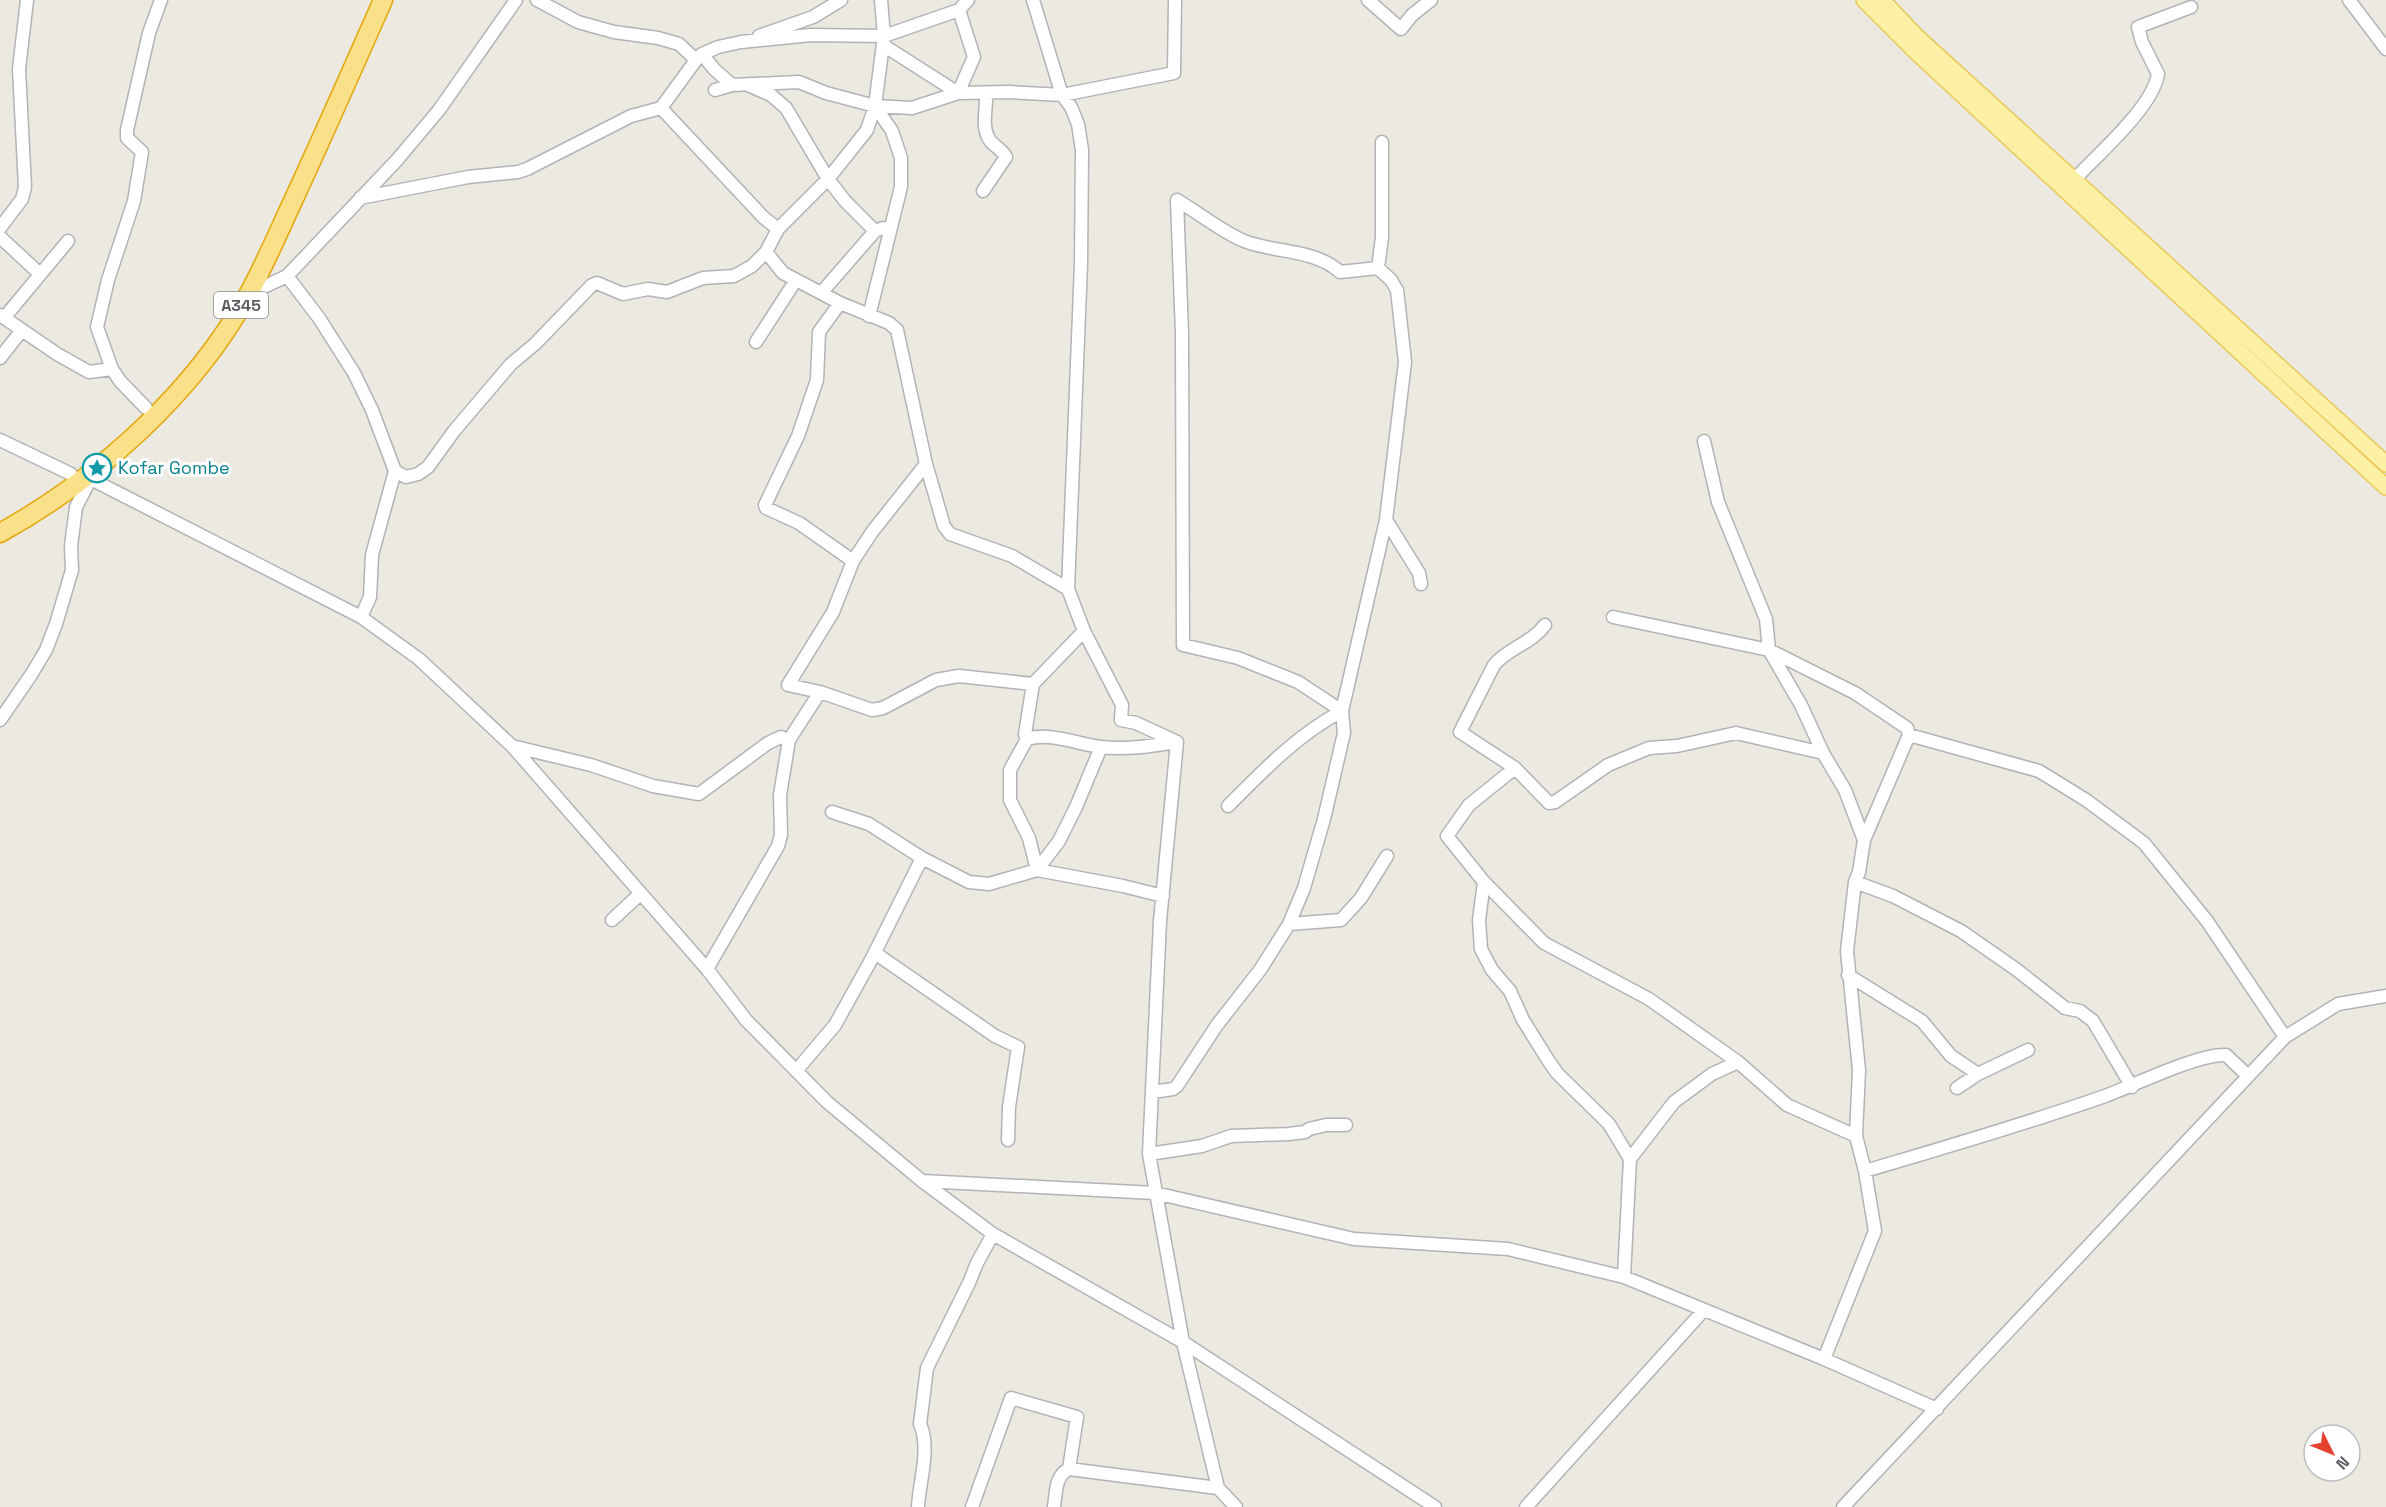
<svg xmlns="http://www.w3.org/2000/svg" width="2386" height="1507" font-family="'Space Grotesk',sans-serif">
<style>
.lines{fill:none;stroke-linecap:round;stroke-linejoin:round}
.minor-casing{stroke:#b1b3b7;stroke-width:15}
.major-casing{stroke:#ecc758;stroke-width:18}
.highway-casing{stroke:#e4a508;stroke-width:21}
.minor{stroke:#fff;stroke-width:12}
.major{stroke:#fcf0a4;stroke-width:15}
.highway{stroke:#f9e089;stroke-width:18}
.labels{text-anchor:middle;stroke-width:6;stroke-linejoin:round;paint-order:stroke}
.shield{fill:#fff;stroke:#8b8d90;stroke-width:1.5}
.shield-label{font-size:16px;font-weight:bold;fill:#595c61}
.culture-label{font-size:18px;fill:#0d838f;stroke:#fff;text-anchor:start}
</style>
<rect width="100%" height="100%" fill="#ebe9e0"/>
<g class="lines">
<g class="minor-casing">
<path id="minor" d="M 537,0 L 578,22 L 614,32 L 658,38 L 679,44 L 696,60
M 1033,0 L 1062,95 L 1071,107 L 1078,124 L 1082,150 L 1081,264 L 1068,589 L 1084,631 L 1122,705 L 1121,720 L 1136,723 L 1177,742
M 1368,0 L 1401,29 L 1412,15 L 1431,0
M 2349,0 L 2386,49
M 759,36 L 813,17 L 841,0
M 883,45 L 958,93
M 702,54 L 714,69 L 732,85 L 799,82 L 826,93 L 875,106 L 912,108 L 958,93 L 1009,92 L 1062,95 L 1174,73 L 1175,0
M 748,85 L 771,95 L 786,108 L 828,179 L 845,201 L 875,231
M 715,90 L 732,85
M 958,93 L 974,57 L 959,10
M 661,108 L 763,217 L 778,229
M 2075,179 C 2098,154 2153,107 2158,74 L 2142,42 L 2138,27 L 2191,7
M 983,191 L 1006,157 C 1002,149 993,146 989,139 C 981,126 987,108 986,94
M 360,198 L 468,177 L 518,172 L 527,169 L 631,116 L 661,108 L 696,60 L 702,54 L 718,47 L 741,42 L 811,35 L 884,36 L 959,10 L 968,0
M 1177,200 L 1182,333 L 1183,645 L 1238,658 L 1298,682 L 1342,711
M 1177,200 C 1197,212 1224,233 1244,241 C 1275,253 1315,249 1340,272 L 1378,268 L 1382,237 L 1382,142
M 0,228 L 22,199 L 25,187 L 19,69 L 27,0
M 0,237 L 40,274
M 766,252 L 783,273 L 840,303 L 889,323 L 897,330 L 926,464 L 944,526 L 950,534 L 1012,556 L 1068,589
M 287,276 L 319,318 L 354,373 L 372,410 L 395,471 L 372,555 L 370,597 L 361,617
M 822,292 L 875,231 L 883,228
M 249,294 L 287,276 L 397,160 L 439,110 L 516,0
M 840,303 L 819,332 L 817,380 L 798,436 L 765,505 L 766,508 L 799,523 L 853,561
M 0,315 L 57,354 L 89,372 L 112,369
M 869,316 L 901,187 L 901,158 L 892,131 L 875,106
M 4,318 L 68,241
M 756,342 L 796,280
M 0,358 L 22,330
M 146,408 L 120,381 L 112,369 L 97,327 L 108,280 L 134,201 L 142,152 L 127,138 L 127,130 L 149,33 L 161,0
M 0,440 L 71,474
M 1704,441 L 1718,502 L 1766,619 L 1769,650 L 1801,705 L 1823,753 L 1845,790 L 1864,840
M 926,464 L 872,532 L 853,561 L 833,612 L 788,685 L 820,692 L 872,710 L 883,708 L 936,680 L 959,676 L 1033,684
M 395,471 L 406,477 L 418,474 L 428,467 L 454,431 L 511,364 L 535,344 L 592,285 L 597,283 L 623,294 L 648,289 L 667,292 L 703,278 L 734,276 L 752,266 L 766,252 L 778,229 L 828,179 L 867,130 L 875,106 L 884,36 L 881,0
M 85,476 L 361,617 L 419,659 L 512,746 L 707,969 L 746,1020 L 827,1102 L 922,1181 L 993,1234 L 1183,1342 L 1435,1507
M 1386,520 L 1419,573 L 1421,584
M 1613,617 L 1769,650 L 1855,693 L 1907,728 L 1909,735 L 1864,840 L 1859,872 L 1855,882 L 1847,951 L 1859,1070 L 1856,1136 L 1865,1171 L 1875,1231 L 1824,1359
M 1545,625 C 1532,643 1508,648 1494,665 L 1460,732 L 1515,768 L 1549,803 L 1555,802 L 1608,765 L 1649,748 L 1677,746 L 1736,733 L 1823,753
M 0,720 L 31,675 L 46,650 L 56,624 L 72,570 L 71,546 L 76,507 L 90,480
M 1909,735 L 2039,771 L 2086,800 L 2144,843 L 2207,921 L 2285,1037
M 1027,739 C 1051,732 1077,744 1101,747 C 1127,750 1151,746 1177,742
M 1177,742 L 1160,921 L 1149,1154 L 1183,1342 L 1218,1488 L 1236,1507
M 512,746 L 591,765 L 653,786 L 699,794 L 768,743 L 781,737 L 789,740
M 1515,768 L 1469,805 L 1447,836 L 1484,882 L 1544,943 L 1649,999 L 1738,1062 L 1787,1105 L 1856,1136
M 1228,806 C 1264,770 1297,735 1342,711
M 832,812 L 869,824 L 922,858 L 969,882 L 989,884 L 1037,870 L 1123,886 L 1163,896
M 1037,870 L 1029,838 L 1010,800 L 1010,770 L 1027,739 L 1025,734 L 1033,684 L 1084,631
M 1037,870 L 1059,841 L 1076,807 L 1101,747
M 1484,882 L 1479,920 L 1481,949 L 1492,970 L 1510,991 L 1523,1020 L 1548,1060 L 1557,1073 L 1609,1124 L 1630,1159 L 1624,1277
M 1855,882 L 1893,896 L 1961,931 L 2017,970 L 2065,1008 L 2080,1011 L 2093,1021 L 2132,1087
M 612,920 L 640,894
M 1289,924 L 1341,920 L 1361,898 L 1387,856
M 875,953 L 995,1036 L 1018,1047 L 1009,1107 L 1008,1140
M 707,969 L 778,846 L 781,835 L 780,795 L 789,740 L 820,692
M 1848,975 L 1922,1021 L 1951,1056 L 1978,1074
M 796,1071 L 835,1025 L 870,962 L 922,858
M 1957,1088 L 1978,1074 L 2028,1050
M 1152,1092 L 1173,1089 L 1177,1086 L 1217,1025 L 1260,970 L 1289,924 L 1304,888 L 1324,819 L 1344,733 L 1342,711 L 1386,520 L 1405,362 L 1397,290 L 1391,280 L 1378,268
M 1149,1154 L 1202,1146 L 1231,1136 L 1289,1134 L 1305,1132 L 1309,1129 L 1326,1125 L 1346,1125
M 1630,1159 L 1674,1102 L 1712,1074 L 1738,1062
M 1865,1171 C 1946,1147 2026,1124 2105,1096 C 2135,1085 2197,1054 2226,1055 L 2247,1075
M 923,1181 L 1155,1193 L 1354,1239 L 1508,1249 L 1624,1277 L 1824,1359 L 1937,1409
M 918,1507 C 919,1482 931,1449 920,1424 L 927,1368 L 969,1283 L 977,1263 L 993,1234
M 972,1507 L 1011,1398 L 1077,1417 L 1069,1469
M 1054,1507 C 1056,1494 1055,1475 1069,1469 L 1218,1488
M 1526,1507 L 1704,1310
M 1843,1507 L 2285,1037 L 2338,1004 L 2386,996"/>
</g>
<g class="major-casing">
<path id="major" d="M 1864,0 L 1916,52 L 2386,487
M 1882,0 L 1916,36 L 2386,464"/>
</g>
<g class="highway-casing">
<path id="highway" d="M 0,533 C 99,478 194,393 249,293 C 265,264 278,233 292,203 C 323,136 353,68 383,0"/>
</g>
<use href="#minor" class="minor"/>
<use href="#major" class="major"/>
<use href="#highway" class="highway"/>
</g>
<defs>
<g id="sight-ring" transform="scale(1.5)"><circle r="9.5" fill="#fff" stroke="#0f9aa8" stroke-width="1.5"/><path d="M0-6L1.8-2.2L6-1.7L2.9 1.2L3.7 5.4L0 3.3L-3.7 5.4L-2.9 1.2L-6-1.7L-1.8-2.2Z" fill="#0f9aa8"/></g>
</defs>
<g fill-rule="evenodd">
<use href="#sight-ring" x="97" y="468"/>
</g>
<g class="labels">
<rect class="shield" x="214" y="292" width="54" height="26" rx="4.5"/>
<g class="shield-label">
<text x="241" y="311">A345</text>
</g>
<g class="culture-label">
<text x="118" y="474">Kofar Gombe</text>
</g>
</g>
<g transform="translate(2332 1453) rotate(133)"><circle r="28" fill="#ffffff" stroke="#bdbec0" stroke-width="1.5"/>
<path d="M0-4.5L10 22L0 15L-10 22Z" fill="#e2422f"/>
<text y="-9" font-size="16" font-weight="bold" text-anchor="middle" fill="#595c61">N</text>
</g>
</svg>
